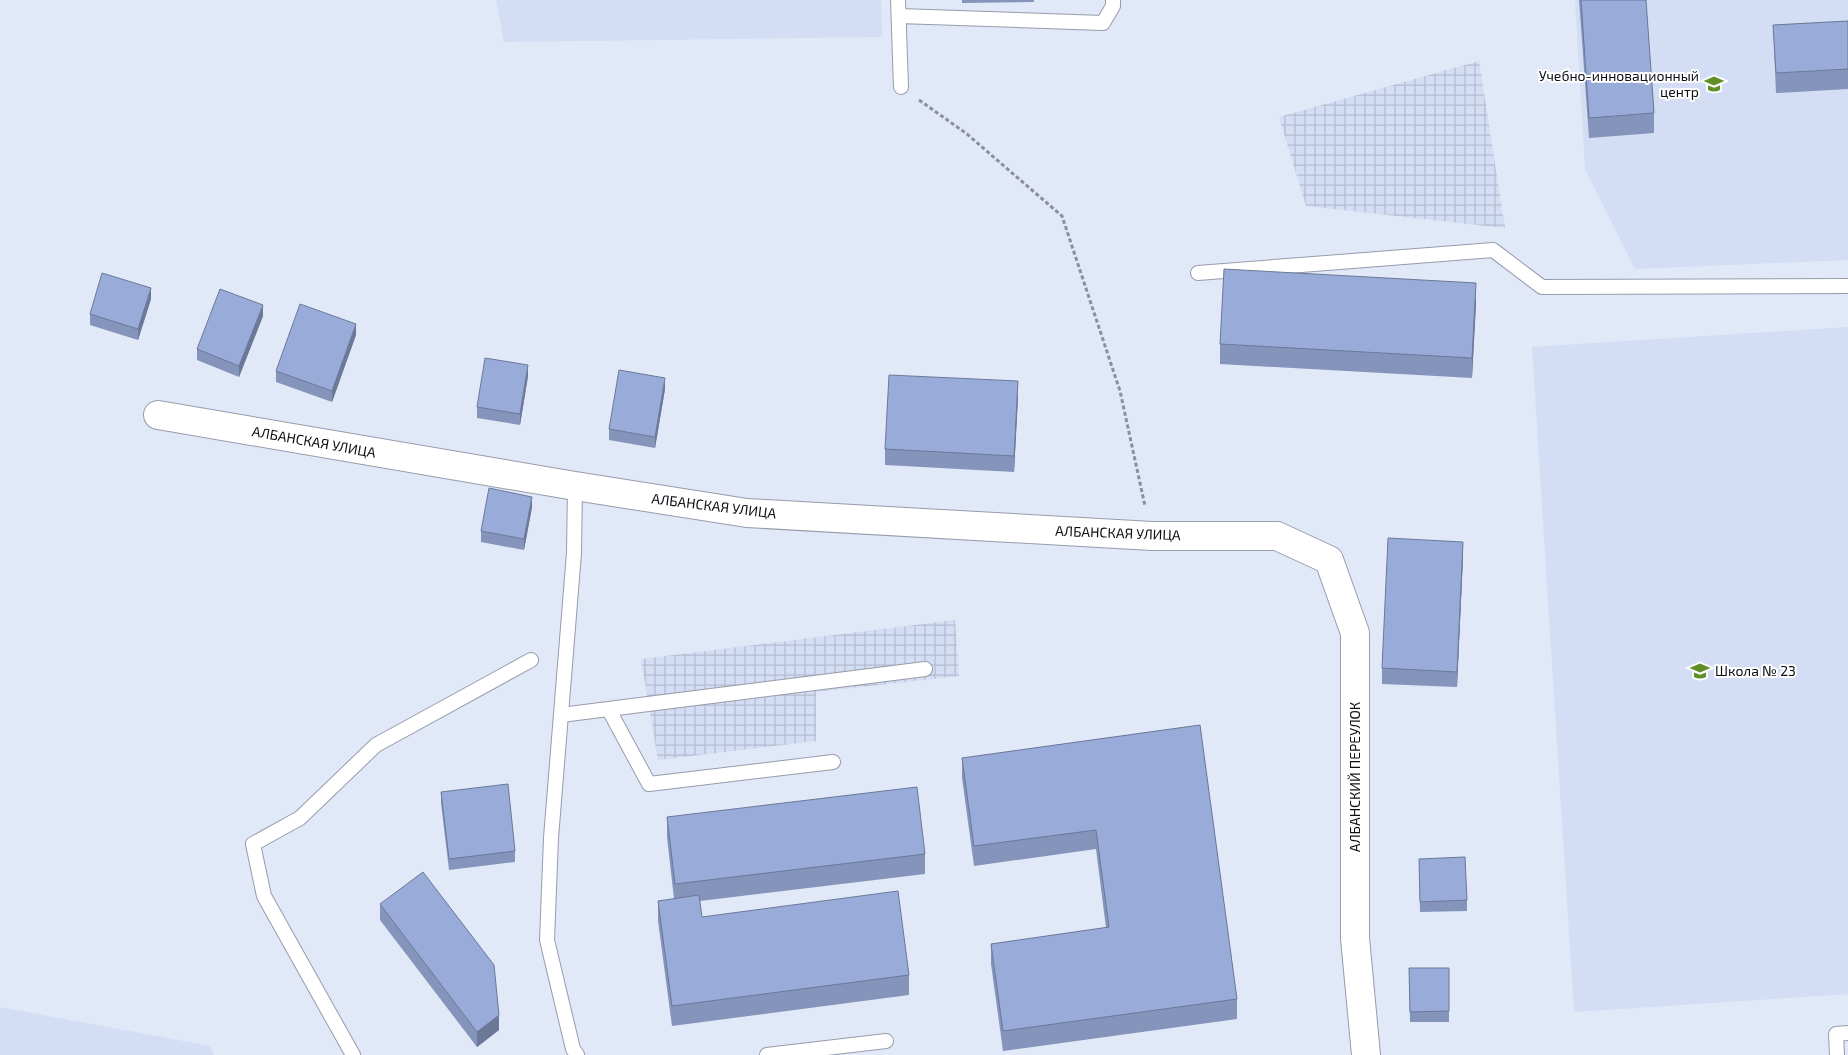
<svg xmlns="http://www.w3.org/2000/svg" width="1848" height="1055" font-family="'Exo 2',sans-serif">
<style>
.built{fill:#d3ddf3}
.industrial{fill:url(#industrial-grid)}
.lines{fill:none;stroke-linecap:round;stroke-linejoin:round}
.service-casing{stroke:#969caa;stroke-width:16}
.minor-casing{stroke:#969caa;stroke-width:30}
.path{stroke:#8b909b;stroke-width:3;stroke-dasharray:4 2.5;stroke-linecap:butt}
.service{stroke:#fff;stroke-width:14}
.minor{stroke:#fff;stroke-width:28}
.wall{fill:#8494bb}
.shaded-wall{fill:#6b7898}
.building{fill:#99acd9;stroke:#6b7898}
.labels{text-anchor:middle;stroke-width:4;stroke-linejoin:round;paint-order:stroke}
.poi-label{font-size:14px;fill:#0c0e13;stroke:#fff;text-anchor:end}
.street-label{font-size:14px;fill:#0c0e13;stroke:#fff}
</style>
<defs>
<pattern id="industrial-grid" width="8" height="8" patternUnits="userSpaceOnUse" patternTransform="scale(1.25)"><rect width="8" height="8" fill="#d3ddf3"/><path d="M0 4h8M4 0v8" fill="none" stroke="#b4bccf"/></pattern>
</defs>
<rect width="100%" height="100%" fill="#e1e8f7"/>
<path class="built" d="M 496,0 L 881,0 L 882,37 L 504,42 Z
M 1575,0 L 1848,0 L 1848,260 L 1635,269 L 1585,169 Z
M 1848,327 L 1848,994 L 1574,1012 L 1532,347 Z
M 0,1007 L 210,1046 L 214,1055 L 0,1055 Z"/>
<path class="industrial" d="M 1479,61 L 1505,228 L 1306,206 L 1279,117 Z
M 955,620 L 959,676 L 816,692 L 816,741 L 658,760 L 641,659 Z"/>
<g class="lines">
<g class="service-casing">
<path id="service" d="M 898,0 L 901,87
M 899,16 L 1103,23 L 1113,6 L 1113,0
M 1198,273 L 1493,250 L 1542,287 L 1848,286
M 575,486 L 574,553 L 551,838 L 547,940 L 573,1049 L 577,1055
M 609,710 L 649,784 L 833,762
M 561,715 L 925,669
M 353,1055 L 264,896 L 253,844 L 300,818 L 376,745 L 531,660
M 767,1055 L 886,1041
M 1837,1055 L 1836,1034 L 1848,1033"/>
</g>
<g class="minor-casing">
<path id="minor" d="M 158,415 L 575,486 L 747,513 L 1152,536 L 1277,536 L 1329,560 L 1355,633 L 1355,938 L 1366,1055"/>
</g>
<path class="path" d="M 919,100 L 967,134 L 1062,216 L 1120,391 L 1145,506"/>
<use href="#service" class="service"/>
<use href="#minor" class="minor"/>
</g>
<path class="wall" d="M 962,0 L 1034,0 L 1034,2 L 962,3 Z
M 1579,0 L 1646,0 L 1654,113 L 1654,133 L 1589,138 Z
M 1848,21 L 1848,89 L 1776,93 L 1773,25 Z
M 151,299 L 138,340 L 90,325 L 90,314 Z
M 1476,303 L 1472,378 L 1220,364 L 1220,344 Z
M 263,316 L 239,377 L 197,360 L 197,349 Z
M 356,335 L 332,402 L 276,382 L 276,371 Z
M 528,376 L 520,425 L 477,418 L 477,407 Z
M 665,389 L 655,448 L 609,440 L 609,429 Z
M 1018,397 L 1014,472 L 885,465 L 885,449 Z
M 532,507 L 524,550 L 481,542 L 481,531 Z
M 1463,557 L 1457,687 L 1382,684 L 1382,668 Z
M 1200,725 L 1237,999 L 1237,1019 L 1003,1051 L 991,964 L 991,944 L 1106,928 L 1096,849 L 974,866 L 962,778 L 962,758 Z
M 441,792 L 515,851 L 515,862 L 449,870 L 441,803 Z
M 667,817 L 925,854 L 925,874 L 700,901 L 702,917 L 909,975 L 909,995 L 672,1026 L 658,921 L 658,901 L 674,899 L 667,837 Z
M 1419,859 L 1467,900 L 1467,911 L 1420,912 Z
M 380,904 L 499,1030 L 477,1047 L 380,920 Z
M 1409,968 L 1449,968 L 1449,1022 L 1410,1022 Z"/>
<path class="shaded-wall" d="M 1476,283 L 1476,303 L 1472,378 L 1472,358 Z
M 151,288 L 151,299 L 138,340 L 138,329 Z
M 263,305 L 263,316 L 239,377 L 239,366 Z
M 356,324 L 356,335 L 332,402 L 332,391 Z
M 528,365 L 528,376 L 520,425 L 520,414 Z
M 665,378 L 665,389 L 655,448 L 655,437 Z
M 1018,381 L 1018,397 L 1014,472 L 1014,456 Z
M 532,497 L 532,507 L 524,550 L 524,539 Z
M 1463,542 L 1463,557 L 1457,687 L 1457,672 Z
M 499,1015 L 499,1030 L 477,1047 L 477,1032 Z"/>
<path class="building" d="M 1581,0 L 1646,0 L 1654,113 L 1589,118 Z
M 1848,21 L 1848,69 L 1776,73 L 1773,25 Z
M 1224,269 L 1476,283 L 1472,358 L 1220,344 Z
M 102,273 L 151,288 L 138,329 L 90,314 Z
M 220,289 L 263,305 L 239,366 L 197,349 Z
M 300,304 L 356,324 L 332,391 L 276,371 Z
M 485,358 L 528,365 L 520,414 L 477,407 Z
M 619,370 L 665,378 L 655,437 L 609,429 Z
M 889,375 L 1018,381 L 1014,456 L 885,449 Z
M 489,488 L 532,497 L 524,539 L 481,531 Z
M 1388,538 L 1463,542 L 1457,672 L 1382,668 Z
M 1200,725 L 1237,999 L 1003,1031 L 991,944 L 1109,927 L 1096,830 L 974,846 L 962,758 Z
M 508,784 L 515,851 L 449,859 L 441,792 Z
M 917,787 L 925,854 L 675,884 L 667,817 Z
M 1465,857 L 1467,900 L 1420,902 L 1419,859 Z
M 423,872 L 494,965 L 499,1015 L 477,1032 L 380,904 Z
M 898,891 L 909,975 L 672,1006 L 658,901 L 699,895 L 702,917 Z
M 1409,968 L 1449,968 L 1449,1011 L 1410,1012 Z"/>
<defs>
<g id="university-bare" transform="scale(1.5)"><path d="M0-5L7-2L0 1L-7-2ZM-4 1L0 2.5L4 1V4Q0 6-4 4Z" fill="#5f9026" stroke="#fff" stroke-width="2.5" paint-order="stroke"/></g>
<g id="school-bare" transform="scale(1.5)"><path d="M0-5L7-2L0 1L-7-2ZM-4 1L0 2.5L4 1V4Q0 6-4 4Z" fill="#5f9026" stroke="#fff" stroke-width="2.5" paint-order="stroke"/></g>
</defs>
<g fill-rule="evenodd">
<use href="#university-bare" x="1714" y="84"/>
<use href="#school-bare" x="1700" y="671"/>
</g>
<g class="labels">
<g class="poi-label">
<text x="1699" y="81">Учебно-инновационный<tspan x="1699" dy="16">центр</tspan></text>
<text x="1715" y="676" text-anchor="start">Школа № 23</text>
</g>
<g class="street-label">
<text transform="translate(314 442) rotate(10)" y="5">АЛБАНСКАЯ УЛИЦА</text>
<text transform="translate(714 506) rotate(7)" y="5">АЛБАНСКАЯ УЛИЦА</text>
<text transform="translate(1118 533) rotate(2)" y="5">АЛБАНСКАЯ УЛИЦА</text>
<text transform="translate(1355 777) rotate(-90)" y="5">АЛБАНСКИЙ ПЕРЕУЛОК</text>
</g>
</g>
</svg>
